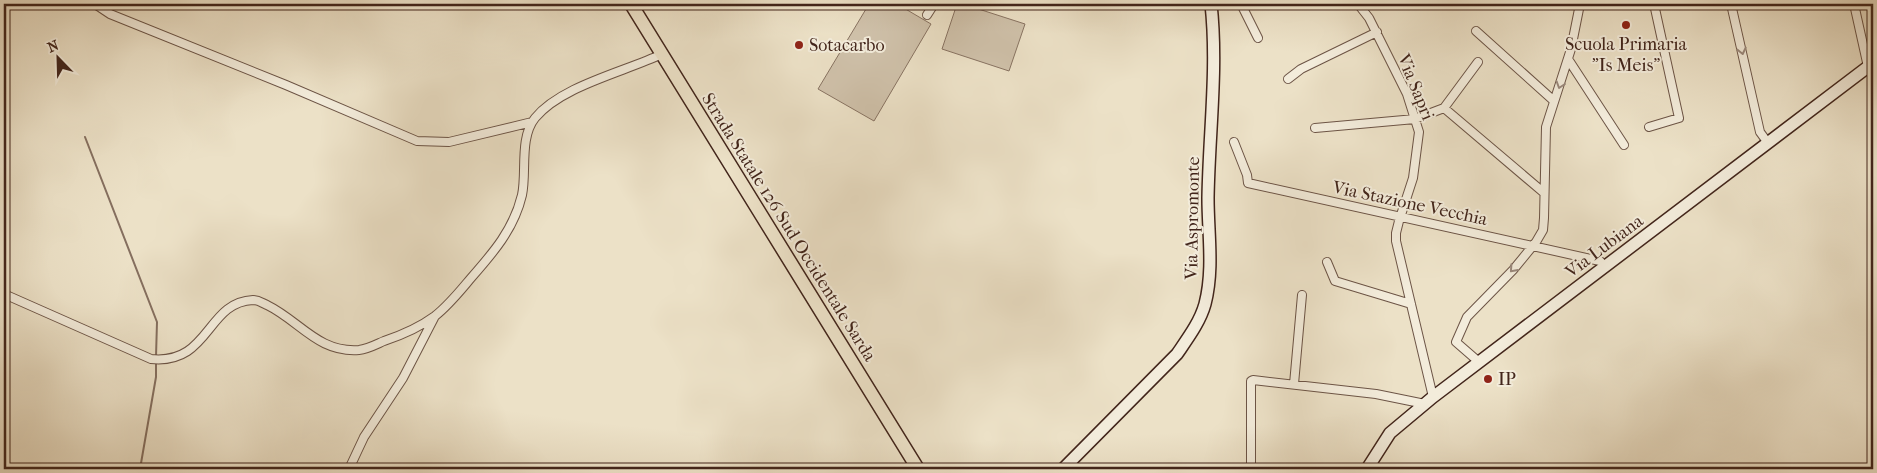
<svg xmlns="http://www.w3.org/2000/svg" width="1877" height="473" font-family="'IM FELL French Canon',serif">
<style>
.green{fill:#cfc1aa;stroke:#887362}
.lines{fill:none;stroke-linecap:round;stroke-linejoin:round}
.stream{stroke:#856f5f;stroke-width:2}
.street-casing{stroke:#6c5446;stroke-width:10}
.secondary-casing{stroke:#42251b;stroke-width:14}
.primary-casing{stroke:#42251b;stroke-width:15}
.street{stroke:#f3ecdb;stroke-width:8}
.secondary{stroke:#f3ecdb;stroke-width:11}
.primary{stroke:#ece1c7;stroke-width:12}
.oneway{stroke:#9a887b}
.poi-dot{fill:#8f2418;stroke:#f3ecdb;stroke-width:2}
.labels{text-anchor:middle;stroke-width:4;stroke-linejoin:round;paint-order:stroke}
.poi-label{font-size:18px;fill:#42251b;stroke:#f3ecdb;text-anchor:start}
.street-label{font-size:18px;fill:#42251b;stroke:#f3ecdb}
</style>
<rect width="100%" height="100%" fill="#ece1c7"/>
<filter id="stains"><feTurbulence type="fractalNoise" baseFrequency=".004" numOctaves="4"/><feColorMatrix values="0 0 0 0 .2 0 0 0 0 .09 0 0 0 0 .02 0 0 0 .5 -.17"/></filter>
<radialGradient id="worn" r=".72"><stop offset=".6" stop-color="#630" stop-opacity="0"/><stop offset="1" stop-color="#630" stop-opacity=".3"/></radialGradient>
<path class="green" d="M 869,4 L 897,4 L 931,24 L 874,121 L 818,89 Z
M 957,4 L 963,4 L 1025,24 L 1009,71 L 942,49 Z"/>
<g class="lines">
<path class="stream" d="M 85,137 L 157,322 L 156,356
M 140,469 L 156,377 L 156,360"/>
<g class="street-casing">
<path id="street" d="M 95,4 L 110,14 L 286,85 L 417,141 L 449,142 L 532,122
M 1241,4 L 1258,38
M 1358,4 L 1369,18 L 1407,94 L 1419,132 L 1413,178 L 1399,221 L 1396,233 L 1396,241 L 1433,397
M 1731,4 L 1760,132 L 1768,143
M 1854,4 L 1868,67
M 927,15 L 934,4
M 1476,31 L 1554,101
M 1568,59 L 1624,145
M 1288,79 L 1301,69 L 1377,32
M 1444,108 L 1543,192
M 1649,127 L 1679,118 L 1654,4
M 1315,128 L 1415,119 L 1444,108 L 1478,62
M 1234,142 L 1247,175 L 1248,183 L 1600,261 L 1605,266
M 1327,262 L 1335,281 L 1411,304
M 4,294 L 151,359 C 210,365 206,302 253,300 C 259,300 262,303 267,305 C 300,321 318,353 359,350 C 368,349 377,344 384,341 C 402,335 420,327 435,316 C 449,305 460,291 471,278 C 493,253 514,229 522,195 C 527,172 519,138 535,118 C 561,86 624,72 662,54
M 1479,362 L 1456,342 L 1467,317 L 1513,270 L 1536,242 L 1543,230 L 1544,218 L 1546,127 L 1571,49 L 1580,4
M 1294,384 L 1302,295
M 349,469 L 364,437 L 403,378 L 434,318
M 1251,469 L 1251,381 L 1253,380 L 1376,394 L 1425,404"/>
</g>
<g class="secondary-casing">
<path id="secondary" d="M 1063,469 L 1177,354 C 1188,338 1200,322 1205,304 C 1214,269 1208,234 1208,198 C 1209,133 1218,68 1211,4
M 1367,469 L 1390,433 L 1433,397 L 1873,63"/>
</g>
<g class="primary-casing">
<path id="primary" d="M 631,4 L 918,469"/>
</g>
<use href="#street" class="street"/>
<use href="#secondary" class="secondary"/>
<use href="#primary" class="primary"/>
</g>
<defs><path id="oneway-chevron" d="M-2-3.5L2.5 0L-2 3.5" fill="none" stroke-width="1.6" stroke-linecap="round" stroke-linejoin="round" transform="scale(1.25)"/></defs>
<g class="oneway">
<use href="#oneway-chevron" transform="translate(1742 51) rotate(77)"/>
<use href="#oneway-chevron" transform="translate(1560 85) rotate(108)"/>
<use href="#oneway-chevron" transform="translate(1513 269) rotate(132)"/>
</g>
<g class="poi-dot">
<circle cx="1626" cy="25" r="5"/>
<circle cx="799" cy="45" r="5"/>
<circle cx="1488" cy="379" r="5"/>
</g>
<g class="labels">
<g class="poi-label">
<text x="1626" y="50" text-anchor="middle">Scuola Primaria<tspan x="1626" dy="21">"Is Meis"</tspan></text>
<text x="809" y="51">Sotacarbo</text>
<text x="1498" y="385">IP</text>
</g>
<g class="street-label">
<text transform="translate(1416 87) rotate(68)" y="6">Via Sapri</text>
<text transform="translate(1410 203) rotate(12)" y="6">Via Stazione Vecchia</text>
<text transform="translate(1192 218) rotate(-89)" y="6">Via Aspromonte</text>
<text transform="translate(789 227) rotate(58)" y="6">Strada Statale 126 Sud Occidentale Sarda</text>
<text transform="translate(1604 246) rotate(-37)" y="6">Via Lubiana</text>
</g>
</g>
<rect width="1877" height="473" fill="none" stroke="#ece1c7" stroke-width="20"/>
<rect x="5" y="5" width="1867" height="463" fill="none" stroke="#42251b" stroke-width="2.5"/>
<rect x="10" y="10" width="1857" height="453" fill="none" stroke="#42251b"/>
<g transform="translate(58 58) rotate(337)" stroke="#f3ecdb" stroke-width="4" paint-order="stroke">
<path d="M0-4L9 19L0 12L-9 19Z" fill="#42251b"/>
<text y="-8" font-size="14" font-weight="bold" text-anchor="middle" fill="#42251b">N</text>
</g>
<rect width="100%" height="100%" filter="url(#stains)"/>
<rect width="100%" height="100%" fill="url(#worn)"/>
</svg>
